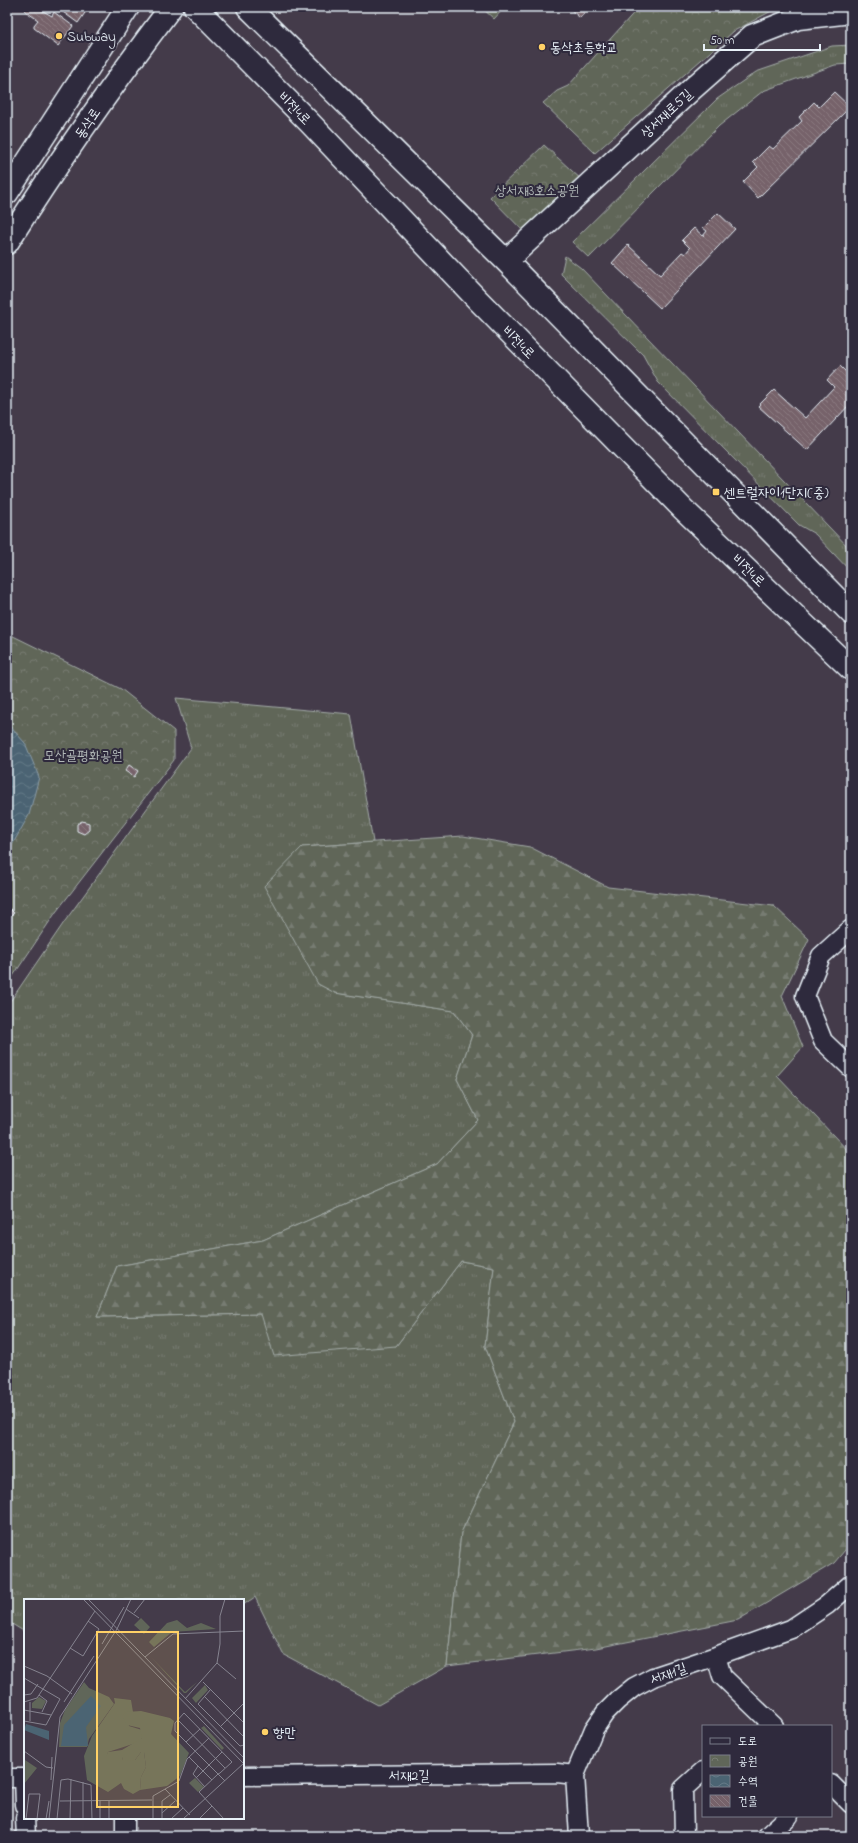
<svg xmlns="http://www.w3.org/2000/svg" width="858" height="1843" font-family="'Indie Flower','Poor Story',sans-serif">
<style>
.grass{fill:url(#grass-tufts);stroke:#a4aca8}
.forest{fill:url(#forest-firs);stroke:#a4aca8}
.park{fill:url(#park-crowns);stroke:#a4aca8}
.garden{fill:#606659;stroke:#a4aca8}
.water{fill:url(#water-waves);stroke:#8a9ca8}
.building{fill:url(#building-back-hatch);stroke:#e8f1f8}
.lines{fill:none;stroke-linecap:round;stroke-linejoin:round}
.street-casing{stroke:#e8f1f8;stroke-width:21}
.secondary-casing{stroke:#e8f1f8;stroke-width:25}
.street{stroke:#2f2a3d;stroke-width:18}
.secondary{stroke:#2f2a3d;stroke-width:22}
.poi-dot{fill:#ffd166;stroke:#2f2a3d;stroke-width:1.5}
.labels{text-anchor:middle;stroke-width:4;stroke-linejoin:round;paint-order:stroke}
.poi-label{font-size:14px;fill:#e8f1f8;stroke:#2f2a3d;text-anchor:start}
.street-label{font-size:14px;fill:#e8f1f8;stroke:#2f2a3d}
.park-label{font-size:14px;fill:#b2b9b8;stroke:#2f2a3d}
.inset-road{fill:none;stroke:#868490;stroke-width:1}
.view{fill:#ffd166;fill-opacity:0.15;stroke:#ffd166;stroke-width:2}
.inset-edge{fill:none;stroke:#e8f1f8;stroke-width:2}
</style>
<defs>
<pattern id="grass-tufts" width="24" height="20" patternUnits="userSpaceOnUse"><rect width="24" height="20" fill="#606659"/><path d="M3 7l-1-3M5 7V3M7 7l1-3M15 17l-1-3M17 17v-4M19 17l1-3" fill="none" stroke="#777c72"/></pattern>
<pattern id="forest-firs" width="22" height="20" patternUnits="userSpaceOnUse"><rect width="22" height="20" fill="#606659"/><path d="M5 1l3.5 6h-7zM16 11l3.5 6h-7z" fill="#777c72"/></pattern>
<pattern id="park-crowns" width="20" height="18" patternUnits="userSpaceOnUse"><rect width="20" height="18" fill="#606659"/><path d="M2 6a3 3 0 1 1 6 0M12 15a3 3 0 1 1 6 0" fill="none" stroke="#777c72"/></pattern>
<pattern id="water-waves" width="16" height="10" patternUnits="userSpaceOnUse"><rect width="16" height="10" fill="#4b6473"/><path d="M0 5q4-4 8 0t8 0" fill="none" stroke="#657b88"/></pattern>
<pattern id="building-back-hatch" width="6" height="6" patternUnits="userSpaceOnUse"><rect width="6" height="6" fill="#76626a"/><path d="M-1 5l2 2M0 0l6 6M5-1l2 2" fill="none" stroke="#8a7980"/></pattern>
</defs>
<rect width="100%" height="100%" fill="#443b4a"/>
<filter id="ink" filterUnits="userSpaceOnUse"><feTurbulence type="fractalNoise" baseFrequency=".025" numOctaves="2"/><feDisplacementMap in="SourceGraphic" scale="8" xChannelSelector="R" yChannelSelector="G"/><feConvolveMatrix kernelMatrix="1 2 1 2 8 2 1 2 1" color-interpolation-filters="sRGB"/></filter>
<g filter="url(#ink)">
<path class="grass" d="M 851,45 L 851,64 L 835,65 L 763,91 L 719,126 L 589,258 L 572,242 L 717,99 L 756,72 L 832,46 Z
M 565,256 L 581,268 L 851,550 L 851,572 L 815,534 L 799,525 L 658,382 L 643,355 L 561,274 Z
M 176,698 L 351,714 L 373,842 L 302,847 L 318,984 L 336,993 L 454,1011 L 472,1035 L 457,1079 L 478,1120 L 437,1164 L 263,1240 L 117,1266 L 97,1317 L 261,1314 L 396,1346 L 461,1261 L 494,1267 L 485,1346 L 514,1422 L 461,1533 L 447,1666 L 378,1705 L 283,1654 L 255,1597 L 243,1605 L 243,1600 L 25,1600 L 25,1632 L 7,1621 L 7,1006 L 65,921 L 191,748 Z"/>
<path class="forest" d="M 463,836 L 530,847 L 608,887 L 774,906 L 809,939 L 782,996 L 803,1047 L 777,1076 L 851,1154 L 851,1543 L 834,1563 L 738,1620 L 596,1648 L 447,1666 L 461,1533 L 514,1422 L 485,1346 L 494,1267 L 461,1261 L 396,1346 L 274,1356 L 261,1314 L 97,1317 L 117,1266 L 263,1240 L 437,1164 L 478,1120 L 457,1079 L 472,1035 L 454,1011 L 335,993 L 318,984 L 264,886 L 302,847 Z"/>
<path class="park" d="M 639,7 L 779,7 L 734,31 L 595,153 L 543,103 L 557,91 L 568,86 Z
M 544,145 L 584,182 L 528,236 L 490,197 Z
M 7,633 L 121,689 L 174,731 L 174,760 L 56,912 L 7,985 Z"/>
<path class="garden" d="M 481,7 L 505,7 L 494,19 Z"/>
<path class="water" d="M 7,723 L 25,743 L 39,777 L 29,815 L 7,854 Z"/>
<path class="building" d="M 27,7 L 36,7 L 52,16 L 54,12 L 73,26 L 58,46 L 34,28 L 34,25 L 38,20 L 25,11 Z
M 56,7 L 89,7 L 78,23 Z
M 568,7 L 589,7 L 580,18 Z
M 834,92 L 850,107 L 758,198 L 743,182 L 758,167 L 753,162 L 769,146 L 773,149 L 802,121 L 799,117 L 814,102 L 819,107 Z
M 718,213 L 735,229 L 660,308 L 612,263 L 628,245 L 660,275 L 682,252 L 685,254 L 690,248 L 682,240 L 694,228 L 703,236 L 707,231 L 703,228 Z
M 840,366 L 847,373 L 851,369 L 851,403 L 807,450 L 758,406 L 774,390 L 805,418 L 834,387 L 827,380 Z
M 129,765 L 138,771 L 134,777 L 125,771 Z
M 82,821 L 89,823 L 89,830 L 84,834 L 77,831 L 77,824 Z
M 7,906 L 14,913 L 7,920 Z"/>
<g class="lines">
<g class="street-casing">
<path id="street" d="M 851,929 L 821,956 L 805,996 L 823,1041 L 851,1068
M 716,1656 L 722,1676 L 774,1726
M 243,1776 L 557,1773 L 575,1775
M 7,1778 L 25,1778
M 24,1778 L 25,1805
M 831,1784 L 851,1804
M 25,1818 L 26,1836
M 125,1818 L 125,1836
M 579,1836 L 575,1775 L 594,1729 L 605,1713 L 618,1700 L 634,1687 L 653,1677 L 716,1656 L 791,1629 L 827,1605 L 851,1584
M 684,1836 L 683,1789 L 703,1771
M 767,1836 L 789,1816"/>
</g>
<g class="secondary-casing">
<path id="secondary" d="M 195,7 L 309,122 L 477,299 L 683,509 L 851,669
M 248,7 L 506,261 L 851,613
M 7,193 L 128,7
M 7,243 C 58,162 113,84 171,7
M 506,261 L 693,88 L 752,36 L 798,18 L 851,12"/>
</g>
<use href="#street" class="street"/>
<use href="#secondary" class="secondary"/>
</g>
</g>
<g class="poi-dot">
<circle cx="59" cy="36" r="4"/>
<circle cx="542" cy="47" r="4"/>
<rect x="712" y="488" width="8" height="8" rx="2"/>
<circle cx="265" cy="1732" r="4"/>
</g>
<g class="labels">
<g class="poi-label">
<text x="67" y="41">Subway</text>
<text x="550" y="52">동삭초등학교</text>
<text x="724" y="497">센트럴자이1단지(중)</text>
<text x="273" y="1737">향만</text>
</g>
<g class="street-label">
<text transform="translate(295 108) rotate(45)" y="5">비전4로</text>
<text transform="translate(666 113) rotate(-43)" y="5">상서재로5길</text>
<text transform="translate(87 123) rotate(-56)" y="5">동삭로</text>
<text transform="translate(519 342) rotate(45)" y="5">비전4로</text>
<text transform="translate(749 570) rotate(44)" y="5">비전4로</text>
<text transform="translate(668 1673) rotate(-20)" y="5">서재1길</text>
<text x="409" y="1780">서재2길</text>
</g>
<g class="park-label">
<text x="537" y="195">상서재3호소공원</text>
<text x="83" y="760">모산골평화공원</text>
</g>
</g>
<g transform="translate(24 1599)">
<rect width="220" height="220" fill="#443b4a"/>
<path d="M 127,58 L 161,93 L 173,83 L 162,94 L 160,94 ZM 90,99 L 107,101 L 109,113 L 102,113 L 105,127 L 118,131 L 118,139 L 115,143 L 84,153 L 83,158 L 98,158 L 99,161 L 111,161 L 117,153 L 120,153 L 122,168 L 117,178 L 116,191 L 109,195 L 100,190 L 97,184 L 84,193 L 63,181 L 60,157 L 68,137 L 91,104 ZM 180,127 L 200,149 L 198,151 L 177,129 Z" fill="#606659"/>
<path d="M 117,112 L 146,119 L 150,122 L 147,135 L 165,154 L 156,177 L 143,187 L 116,191 L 117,178 L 122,168 L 120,153 L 117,153 L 111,161 L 99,162 L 98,158 L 82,158 L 84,153 L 98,151 L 118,139 L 116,129 L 103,126 L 98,117 L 102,113 Z" fill="#606659"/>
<path d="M 153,21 L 163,29 L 177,24 L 192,30 L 148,33 L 130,48 L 125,43 L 143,24 ZM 60,83 L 65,89 L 85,98 L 90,105 L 65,140 L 63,148 L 35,148 L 36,124 L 41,111 ZM 181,86 L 184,91 L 172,104 L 168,99 ZM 15,98 L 22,102 L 18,110 L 8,109 L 8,104 ZM 171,179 L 180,188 L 174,193 L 165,184 Z" fill="#606659"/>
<path d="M 117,19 L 126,28 L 120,35 L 110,26 ZM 1,161 L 13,169 L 0,185 L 0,163 Z" fill="#606659"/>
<path d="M 67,97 L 77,107 L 62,128 L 64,147 L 37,147 L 40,126 ZM 2,125 L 25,132 L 25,141 L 0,131 Z" fill="#4b6473"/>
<path class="inset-road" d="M 59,0 L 220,165M 64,0 L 220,159M 102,10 L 115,19M 110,14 L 121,0M 78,45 L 100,8M 46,49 L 59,57 L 75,30 L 64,22M 121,58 L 149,35 L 220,32M 193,64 L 212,80M 0,67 L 23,77 L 48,95M 0,79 L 36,100 L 22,126 L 0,122M 179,83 L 220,124M 187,90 L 174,105 L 216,147 L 220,146M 0,96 L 7,95 L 14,85M 15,96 L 23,102 L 18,113M 180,97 L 220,138M 161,100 L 193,64 L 196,45 L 196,17 L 201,0M 0,103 L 13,99 L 71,12M 40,103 L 70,57M 0,111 L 27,116M 154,121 L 201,169M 6,122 L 6,103M 196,128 L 220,104M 162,143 L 176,130M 0,152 L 22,168 L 29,169M 165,158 L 188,181M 174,167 L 169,175 L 181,188M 172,179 L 198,153M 27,181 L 28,158M 59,183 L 59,220M 141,190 L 166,216M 76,201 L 76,220M 85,201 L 85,220M 36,202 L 128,201M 138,214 L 151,202M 2,220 L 5,195 L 16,195 L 13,220M 22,220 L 25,202M 25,220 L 36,118 L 93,30 L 107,0M 33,220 L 37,181 L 44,180 L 67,186 L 68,220M 46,220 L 47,180M 129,220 L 129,197 L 155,182 L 163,160 L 185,139M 138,220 L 138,202 L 146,196M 147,220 L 159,209M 159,220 L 220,164M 175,220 L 188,207M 200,220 L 175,193 L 193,176 L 194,175 L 196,174 L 208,163 L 160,114 L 151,124 L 151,132 L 201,182"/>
<path class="view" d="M 73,33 L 154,33 L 154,208 L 73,208 Z"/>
<rect width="220" height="220" class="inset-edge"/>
</g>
<rect width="858" height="1843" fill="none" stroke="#2f2a3d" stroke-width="24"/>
<rect x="12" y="12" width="834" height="1819" fill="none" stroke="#e8f1f8" stroke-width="1.5" filter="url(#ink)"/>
<rect x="702" y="1725" width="130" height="92" fill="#2f2a3d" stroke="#797a88"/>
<rect x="710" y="1738" width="20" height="6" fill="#2f2a3d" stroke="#797a88"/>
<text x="738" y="1745" font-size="12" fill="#e8f1f8">도로</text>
<rect x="710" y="1755" width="20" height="12" fill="url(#park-crowns)" stroke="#797a88"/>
<text x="738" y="1765" font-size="12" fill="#e8f1f8">공원</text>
<rect x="710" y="1775" width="20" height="12" fill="url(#water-waves)" stroke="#797a88"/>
<text x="738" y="1785" font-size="12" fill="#e8f1f8">수역</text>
<rect x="710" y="1795" width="20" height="12" fill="url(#building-back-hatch)" stroke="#797a88"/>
<text x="738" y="1805" font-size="12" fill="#e8f1f8">건물</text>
<path d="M704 44v6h116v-6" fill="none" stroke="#e8f1f8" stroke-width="2"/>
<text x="710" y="44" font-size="12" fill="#e8f1f8" stroke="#2f2a3d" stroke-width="3" paint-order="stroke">50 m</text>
</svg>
